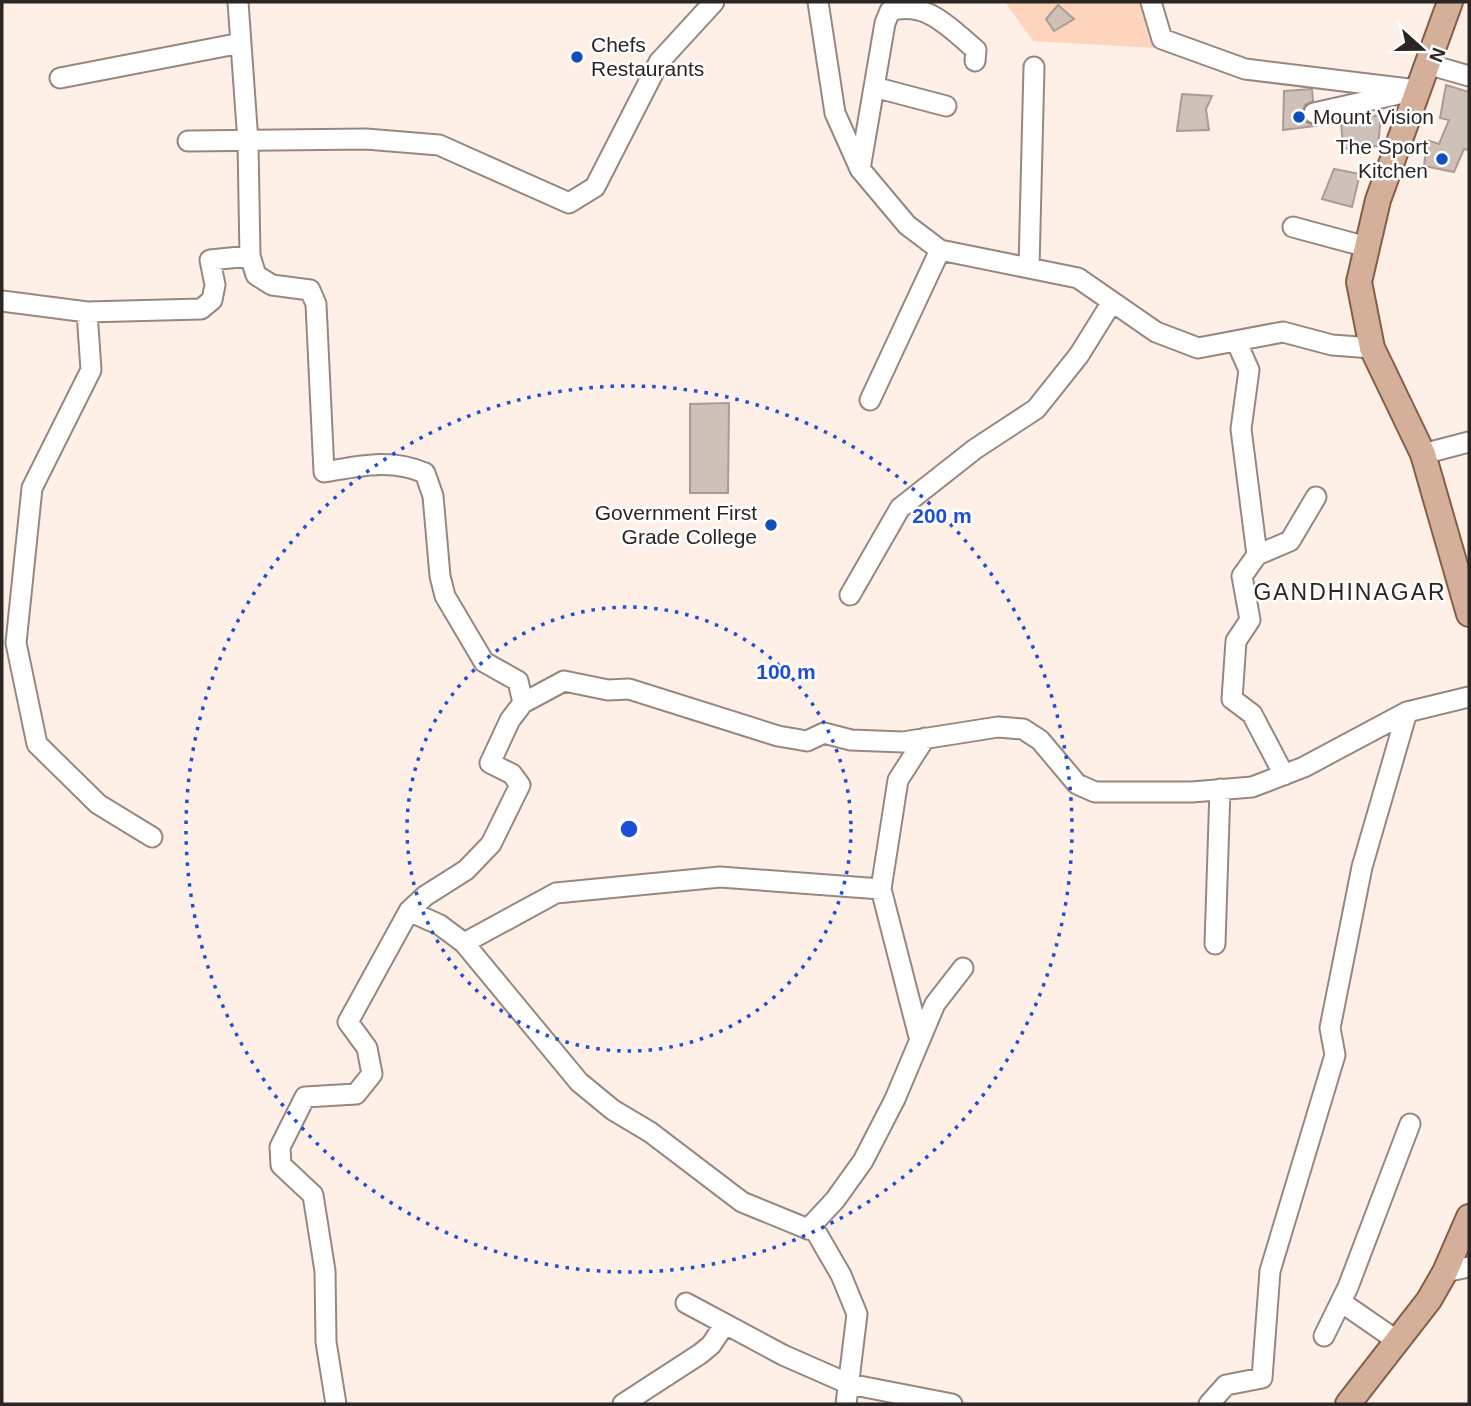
<svg xmlns="http://www.w3.org/2000/svg" width="1471" height="1406" font-family="Helvetica,sans-serif">
<style>
.green{fill:#fed4bc}
.building{fill:#cfc1b8;stroke:#a99c94;stroke-width:2}
.lines{fill:none;stroke-linecap:round;stroke-linejoin:round}
.minor-casing{stroke:#968880;stroke-width:23}
.major-casing{stroke:#875e45;stroke-width:28}
.minor{stroke:#fff;stroke-width:19}
.major{stroke:#d4b09a;stroke-width:24}
.ring{fill:none;stroke:#1d4ed8;stroke-width:3.5;stroke-dasharray:3.5 7}
.poi-dot{fill:#134fbb;stroke:#fff;stroke-width:2.5}
.labels{text-anchor:middle;stroke-width:5;stroke-linejoin:round;paint-order:stroke}
.poi-label{font-size:21px;fill:#2b2623;stroke:#fff;text-anchor:start}
.neighbourhood-label{font-size:23px;letter-spacing:2px;fill:#2b2623;stroke:#fff}
.centre{fill:#1d4ed8;stroke:#fff;stroke-width:3.5}
.ring-label{font-size:21px;text-anchor:middle;font-weight:bold;fill:#1d4ed8;stroke:#fff;stroke-width:5;stroke-linejoin:round;paint-order:stroke}
</style>
<rect width="100%" height="100%" fill="#fff0e7"/>
<path class="green" d="M 1005,2 L 1145,2 L 1155,48 L 1033,41 Z"/>
<path class="building" d="M 1058,5 L 1074,19 L 1054,31 L 1046,19 Z
M 1446,85 L 1469,92 L 1469,150 L 1464,149 L 1454,172 L 1424,166 L 1427,140 L 1439,144 L 1449,120 L 1440,118 Z
M 1312,89 L 1313,101 L 1305,105 L 1302,115 L 1306,122 L 1315,126 L 1283,130 L 1284,91 Z
M 1182,94 L 1212,96 L 1206,109 L 1209,130 L 1177,131 Z
M 1381,115 L 1378,146 L 1343,149 L 1341,120 Z
M 1334,169 L 1360,174 L 1352,207 L 1322,199 Z
M 729,403 L 728,493 L 690,493 L 690,404 Z"/>
<g class="lines">
<g class="minor-casing">
<path id="minor" d="M 238,2 L 248,142 L 250,256 L 256,275 L 272,285 L 310,290 L 316,304 L 324,472 C 360,466 391,458 425,473 L 433,496 L 440,576 L 445,596 L 484,662 L 518,681 L 523,703 L 510,720 L 490,763 L 512,774 L 520,785 L 491,844 L 466,870 L 425,896 L 409,911 L 348,1022 L 367,1048 L 372,1074 L 356,1094 L 305,1097 L 280,1147 L 281,1165 L 313,1195 L 325,1271 L 326,1342 L 336,1404
M 818,2 L 835,113 L 860,169 L 907,225 L 940,250 L 1078,278 L 1156,332 L 1198,348 L 1283,332 L 1332,345 L 1372,348
M 1151,2 L 1162,39 L 1245,69 L 1417,90
M 1427,64 L 1469,76
M 60,78 L 241,43
M 874,87 L 946,106
M 1314,113 L 1403,93
M 188,141 L 366,139 L 439,145 L 569,203 L 595,187 L 659,62 L 714,2
M 860,169 L 885,23 L 890,11 C 926,0 950,28 976,50 L 975,61
M 1293,227 L 1367,247
M 1029,267 L 1034,67
M 2,301 L 87,312 L 201,309 L 212,300 L 215,285 L 210,260 L 250,256
M 87,312 L 91,370 L 32,488 L 16,643 L 37,744 L 98,804 L 152,837
M 1237,343 L 1249,370 L 1241,429 L 1257,555
M 870,400 L 940,250
M 1423,454 L 1469,442
M 850,595 L 900,508 L 975,449 L 1036,409 L 1079,355 L 1112,302
M 523,703 L 564,681 L 608,690 L 629,689 L 778,736 L 807,741 L 824,733 L 851,740 L 903,742 L 998,727 L 1023,729 L 1040,740 L 1077,784 L 1095,792 L 1192,792 L 1252,787 L 1304,767 L 1407,712
M 1284,775 L 1252,714 L 1232,699 L 1236,641 L 1250,620 L 1242,576 L 1257,555 L 1290,541 L 1316,497
M 409,911 L 440,925 L 464,943 L 579,1082 L 613,1110 L 650,1132 L 742,1202 L 808,1229 L 835,1200 L 863,1161 L 895,1099 L 935,1004 L 963,968
M 464,943 L 556,893 L 720,877 L 881,889
M 1215,944 L 1220,789
M 919,1037 L 881,889 L 898,780 L 925,738
M 812,1225 L 841,1275 L 857,1314 L 846,1404
M 1445,1272 L 1469,1267
M 1341,1302 L 1396,1340
M 686,1303 L 783,1355 L 849,1384 L 952,1404
M 1324,1336 L 1348,1287 L 1410,1124
M 623,1404 L 700,1354 L 711,1345 L 725,1324
M 1209,1404 L 1226,1385 L 1262,1378 L 1270,1271 L 1335,1055 L 1330,1028 L 1362,867 L 1407,712 L 1469,697"/>
</g>
<g class="major-casing">
<path id="major" d="M 1450,2 L 1378,200 L 1359,282 L 1372,348 L 1423,454 L 1469,614
M 1348,1404 L 1429,1300 L 1445,1272 L 1469,1217"/>
</g>
<use href="#minor" class="minor"/>
<use href="#major" class="major"/>
</g>
<g class="ring">
<circle cx="629" cy="829" r="222"/>
<circle cx="629" cy="829" r="443"/>
</g>
<g class="poi-dot">
<circle cx="577" cy="57" r="7"/>
<circle cx="1299" cy="117" r="7"/>
<circle cx="1442" cy="159" r="7"/>
<circle cx="771" cy="525" r="7"/>
</g>
<g class="labels">
<g class="poi-label">
<text x="591" y="52">Chefs<tspan x="591" dy="24">Restaurants</tspan></text>
<text x="1313" y="124">Mount Vision</text>
<text x="1428" y="154" text-anchor="end">The Sport<tspan x="1428" dy="24">Kitchen</tspan></text>
<text x="757" y="520" text-anchor="end">Government First<tspan x="757" dy="24">Grade College</tspan></text>
</g>
<g class="neighbourhood-label">
<text x="1350" y="600">GANDHINAGAR</text>
</g>
</g>
<circle cx="629" cy="829" r="10" class="centre"/>
<g class="ring-label">
<text x="942" y="523">200 m</text>
<text x="786" y="679">100 m</text>
</g>
<rect width="1471" height="1406" fill="none" stroke="#2b2623" stroke-width="7"/>
<g transform="translate(1422 49) rotate(111)" stroke="#ffffff" stroke-width="5" paint-order="stroke">
<path d="M0-5L12 26L0 18L-12 26Z" fill="#2b2623"/>
<text y="-10" font-size="19" font-weight="bold" text-anchor="middle" fill="#2b2623">N</text>
</g>
</svg>
